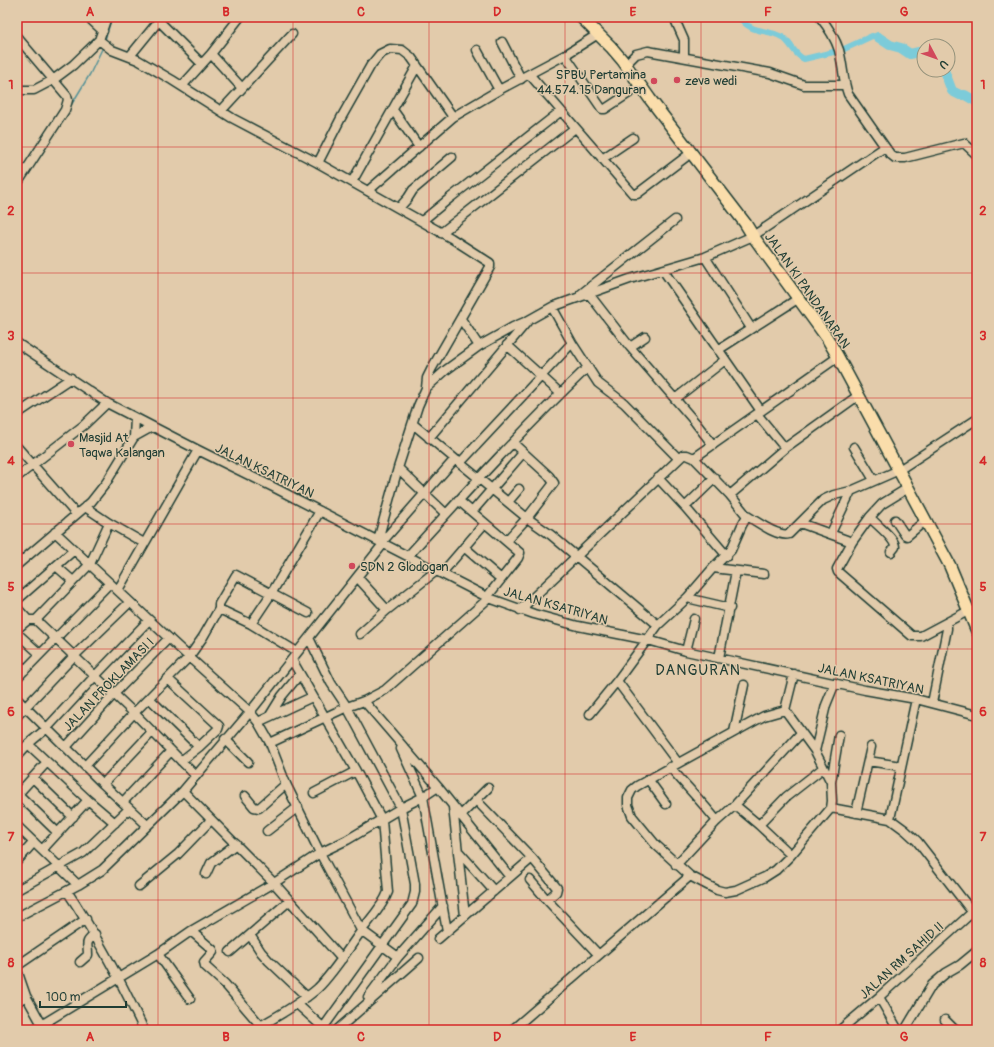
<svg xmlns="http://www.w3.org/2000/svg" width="994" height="1047" font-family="Pangolin,sans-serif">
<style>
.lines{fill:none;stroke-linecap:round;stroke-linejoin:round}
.stream{stroke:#579297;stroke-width:1.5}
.canal{stroke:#7ccbd9;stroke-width:6}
.river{stroke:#7ccbd9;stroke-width:10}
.minor-casing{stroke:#1f3d34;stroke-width:11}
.major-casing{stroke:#1f3d34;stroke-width:14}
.minor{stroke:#e2cbab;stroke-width:8}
.major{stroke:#faddab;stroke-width:11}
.grid{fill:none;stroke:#d62828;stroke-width:1;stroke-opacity:0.55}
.poi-dot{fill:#d1495b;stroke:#e2cbab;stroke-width:1.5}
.labels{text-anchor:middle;stroke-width:3;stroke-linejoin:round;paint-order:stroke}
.poi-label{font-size:13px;fill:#1f3d34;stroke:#e2cbab;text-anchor:start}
.street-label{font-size:13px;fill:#1f3d34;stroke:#e2cbab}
.quarter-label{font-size:15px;letter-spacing:1px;fill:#1f3d34;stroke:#e2cbab}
.neatline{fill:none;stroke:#d62828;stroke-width:1.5}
.grid-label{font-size:13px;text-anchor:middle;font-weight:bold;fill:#d62828}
</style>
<rect width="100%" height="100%" fill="#e2cbab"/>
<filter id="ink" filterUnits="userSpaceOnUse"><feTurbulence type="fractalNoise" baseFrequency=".025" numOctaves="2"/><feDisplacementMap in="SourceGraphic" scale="8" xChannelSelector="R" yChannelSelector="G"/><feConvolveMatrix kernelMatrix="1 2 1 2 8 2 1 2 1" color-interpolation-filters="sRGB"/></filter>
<g filter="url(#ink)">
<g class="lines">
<path class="stream" d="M 105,40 L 112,17
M 70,107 L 90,74 L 103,47
M 17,192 L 21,185"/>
<path class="canal" d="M 739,17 C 753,35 765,28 782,37 C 791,42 794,55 804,59 L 842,50 L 872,36 L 878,37"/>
<path class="river" d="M 878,37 L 890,45 L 901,48 L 910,54 L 919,52 L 924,54
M 944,70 L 952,91 L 960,95 L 965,95 L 977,102"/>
<g class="minor-casing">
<path id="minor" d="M 88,17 L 103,31
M 820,17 C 828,27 835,38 839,50 C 843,65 843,80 848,94 L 890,154 L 895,158 L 905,158 L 964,143 L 977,155
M 159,21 L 202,64
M 676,22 L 684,40 L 684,57
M 17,37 L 67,96 L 68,100 L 65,110 L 17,184
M 99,40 L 112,50 L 138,60 L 172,80 L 232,118 L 318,163 L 451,238 L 490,263 L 490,267 L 432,368 L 427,378 L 426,388
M 502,42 L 521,79
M 477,50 L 499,90
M 211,54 L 242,88
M 565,55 L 602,109 L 605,109 L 640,86
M 130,56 L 161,18
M 626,64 L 636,54 L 648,51 L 770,73 L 804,85 L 845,85
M 530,75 L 633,194 L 637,194 L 691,153
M 182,86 L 211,54 L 240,17
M 17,90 L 34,90 L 53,80 L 73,65 L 99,40 L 107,17
M 393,110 L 419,147
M 221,111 L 292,34
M 602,159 L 633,138
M 318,163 L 341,118 L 371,65 L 380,54 L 390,49 L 402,50 L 411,57 L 453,117 L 499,90 L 565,55 L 598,34
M 352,182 L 417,66
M 368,191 L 453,117
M 399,208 L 408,198 L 413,190 L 452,157
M 422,221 L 450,198 L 561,111
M 441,233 L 575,128
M 705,257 L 751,328
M 663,270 L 761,411
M 581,294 L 675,220
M 589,294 L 630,347 L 695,422 L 713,445
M 552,307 L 572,343 L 598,383 L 624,403 L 678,458
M 461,319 L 479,346
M 17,343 L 107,403 L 198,450 L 275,488 L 489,598 L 534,614 L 578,626 L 648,640 L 686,651 L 865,690 L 916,699 L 977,715
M 507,345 L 560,393
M 630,347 L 645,337
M 718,350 L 799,298
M 675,399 L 725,360
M 17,414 L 71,378
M 757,414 L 785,448
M 413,424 L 455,459
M 134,437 L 135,418
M 429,438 L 527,322
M 17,447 L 76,514
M 854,447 L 874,480
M 694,458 L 838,357
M 460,463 L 572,343
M 398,468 L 446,514
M 17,477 L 84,425 L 107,403
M 658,478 L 685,507 L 727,556
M 730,495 L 785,448 L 859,395
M 458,500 L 520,553 L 518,558 L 487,597
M 508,502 L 519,489
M 85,507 L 109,523 L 144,543
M 685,507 L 715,478
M 472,512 L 523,453
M 870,517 C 876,525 895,538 895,547 L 891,552
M 895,520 L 905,535 L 907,536 L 926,520
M 800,523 L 852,542 L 870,517 L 882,504 L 908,488
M 55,532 L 189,657 L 250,712 L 258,722 L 270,743 L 286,784 L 320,853 L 361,930 L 398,957
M 831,533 L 851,491
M 378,540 L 398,468 L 418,406 L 426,388 L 446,370 L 479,346 L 513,327 L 527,321 L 552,307 L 630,279 L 705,257 L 753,236 L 885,147
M 506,541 L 527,518 L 554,483 L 549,476 L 513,443
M 382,542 L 455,459 L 527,518 L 551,535 L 658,625
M 852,542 L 837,569 L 838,572 L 912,636 L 921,636 L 968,611
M 464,547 L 501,579
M 408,556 C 467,491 525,427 588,367
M 17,565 L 91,502 L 106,483 L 134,437 L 152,427
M 56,566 L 73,581
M 713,568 L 764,574
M 442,573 L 485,523
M 358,578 L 387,610
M 118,590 L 198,450
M 687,598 L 730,608
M 17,600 L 74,550
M 17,608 L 28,620 L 17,629
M 520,610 L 683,455 L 687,455 L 694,458 L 730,495 L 747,516
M 28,620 L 36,620 L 134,713 L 196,776
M 36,620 L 90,564 L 109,523
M 251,624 L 271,594 L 320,511
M 17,633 L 40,654
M 360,634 L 387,610 L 436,571
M 309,638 L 331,683 L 347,707 L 401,808 L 415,884 L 415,892 L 412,904 L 323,1028
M 686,651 L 694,619
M 297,652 L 251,624 L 219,609 L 219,604 L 236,575 L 308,613
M 719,658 L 736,571
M 17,663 L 25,670
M 17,678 L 110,583
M 168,679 L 219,726 L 218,729 L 199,747 L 181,761
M 617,681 L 678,763
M 149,698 L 199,747
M 17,699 L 103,784 L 147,825
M 364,701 L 438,787 L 510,877
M 932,703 L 947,629 L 947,623
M 785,710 L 815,751 L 831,782 L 832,801 L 831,808 L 791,855 L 776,870 L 765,877 L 736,890 L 725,892 L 717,890 L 690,876 L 655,844 L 632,816 L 628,805 L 628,798 L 632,790 L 637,786 L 751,723 L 764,716 Z
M 785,710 L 794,674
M 590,714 L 617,681 L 658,625 L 687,598 L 713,568 L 731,550 L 742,525 L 747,516 C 758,522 777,537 789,534 L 823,500 L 834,495 L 851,491 L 899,470 L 977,419
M 17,716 L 74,656 L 130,602
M 269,717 L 282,696 L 300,674
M 258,722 L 312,697
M 734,732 L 744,685
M 225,739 L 248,762
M 270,743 L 347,707 L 364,701 L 385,690 L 489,598
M 28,744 L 88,800 L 115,823
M 66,747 L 114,694 L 169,638
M 401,749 L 423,797 L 447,931
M 815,751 L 826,705 L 835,683
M 17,756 L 28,744 L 46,729 L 95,676 L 149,620
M 868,761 L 901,766
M 85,766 L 134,713 L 189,657 L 203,637 L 219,609
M 670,767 C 685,785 702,802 717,821 L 716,822
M 33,778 L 73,817
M 648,779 L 666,804
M 831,782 L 839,735
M 103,784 L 152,732
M 183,791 L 274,883 L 342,959
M 314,793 L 356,771
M 18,794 L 58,833
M 17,795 L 47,762
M 245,796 L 254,807 L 259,808 L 286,784
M 476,800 L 532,858 L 557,888 L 556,892 L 547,900
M 123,802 L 171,751
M 735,805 L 759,825 L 791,855
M 453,807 L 465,916
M 831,808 L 890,819 L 905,830 L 917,841 L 977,918
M 856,813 L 871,747
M 460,816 L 488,788
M 890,819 L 916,699
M 759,825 L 786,797 L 823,768
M 17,826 L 78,885
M 267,831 L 298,807
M 42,850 L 88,800
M 458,851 L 494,891
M 17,861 L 34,842
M 676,865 L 716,822 L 735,805 L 801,733
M 206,874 L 211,863 L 236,844
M 530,880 L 547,900 L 598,954
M 139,886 L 178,854 L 211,820
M 17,890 L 83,853 L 129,809
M 67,891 C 97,936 121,981 144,1030
M 17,917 L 78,885 L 102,870 L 183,791 L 250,712 L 384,543
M 191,931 L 213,950 L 213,952 L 204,962 L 205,966 L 225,984 L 261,1026
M 250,935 L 261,952 L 269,961 L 307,997
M 438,939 L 532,858
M 230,952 L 289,901
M 158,954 L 190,999
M 80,962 L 88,955 C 88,942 84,944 95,934
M 17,966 L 86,919
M 17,970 L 26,996 L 45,1030
M 368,997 L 398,957 L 443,906
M 879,997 L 898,1030
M 17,1002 L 26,996
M 297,1004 L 326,1030
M 945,1020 L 955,1030
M 33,1030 L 158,954 L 191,931 L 274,883 L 320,853 L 347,840 L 401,808 L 423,797 L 438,787
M 254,1030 C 275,1017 299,1005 318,988 C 335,971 348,949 362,930 C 371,918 383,906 388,892 L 382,820 L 356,771 L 292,660
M 337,1030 L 419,958
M 512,1030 L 690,876
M 840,1030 L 879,997 L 977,908
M 905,1030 L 932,985 L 946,973 L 960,965 L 977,951"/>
</g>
<g class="major-casing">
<path id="major" d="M 581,17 L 611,47 L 623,61 L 650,99 L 745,223 L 753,236 L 827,338 L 838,357 L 950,566 L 977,631"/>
</g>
<use href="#minor" class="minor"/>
<use href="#major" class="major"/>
</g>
</g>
<path class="grid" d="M 158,17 L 158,1030M 293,17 L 293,1030M 429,17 L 429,1030M 565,17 L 565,1030M 701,17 L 701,1030M 836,17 L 836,1030M 17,147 L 977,147M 17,273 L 977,273M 17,398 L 977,398M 17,524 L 977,524M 17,649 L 977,649M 17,774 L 977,774M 17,900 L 977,900"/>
<g class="poi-dot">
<circle cx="677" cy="80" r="4"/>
<circle cx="654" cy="81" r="4"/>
<circle cx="71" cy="444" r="4"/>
<circle cx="352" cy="566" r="4"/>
</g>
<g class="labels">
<g class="poi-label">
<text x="646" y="79" text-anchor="end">SPBU Pertamina<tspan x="646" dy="15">44.574.15 Danguran</tspan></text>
<text x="685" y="85">zeva wedi</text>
<text x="79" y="442">Masjid At<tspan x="79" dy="15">Taqwa Kalangan</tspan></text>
<text x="360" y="571">SDN 2 Glodogan</text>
</g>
<g class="street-label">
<text transform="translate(808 290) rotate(55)" y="5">JALAN KI PANDANARAN</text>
<text transform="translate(265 470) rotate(26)" y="5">JALAN KSATRIYAN</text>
<text transform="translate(556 605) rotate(16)" y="5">JALAN KSATRIYAN</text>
<text transform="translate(871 678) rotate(12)" y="5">JALAN KSATRIYAN</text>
<text transform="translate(108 684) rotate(-46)" y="5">JALAN PROKLAMASI I</text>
<text transform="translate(901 960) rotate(-42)" y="5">JALAN RM SAHID II</text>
</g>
<g class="quarter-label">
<text x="698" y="675">DANGURAN</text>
</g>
</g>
<rect width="994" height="1047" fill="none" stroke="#e2cbab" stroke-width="44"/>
<g transform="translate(936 58) rotate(131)"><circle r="19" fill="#e2cbab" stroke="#94927b"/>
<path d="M0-3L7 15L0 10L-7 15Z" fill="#d1495b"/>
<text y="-6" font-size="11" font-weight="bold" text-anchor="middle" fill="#1f3d34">U</text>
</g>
<path d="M40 1001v6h86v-6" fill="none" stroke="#1f3d34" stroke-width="2"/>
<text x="46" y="1001" font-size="12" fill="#1f3d34" stroke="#e2cbab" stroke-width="3" paint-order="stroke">100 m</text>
<rect x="22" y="22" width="950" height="1003" class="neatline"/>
<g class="grid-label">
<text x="90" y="16">A</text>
<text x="226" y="16">B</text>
<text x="361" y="16">C</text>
<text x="497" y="16">D</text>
<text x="633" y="16">E</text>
<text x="768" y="16">F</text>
<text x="904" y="16">G</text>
<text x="11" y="89">1</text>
<text x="983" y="89">1</text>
<text x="11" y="215">2</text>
<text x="983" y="215">2</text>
<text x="11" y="340">3</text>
<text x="983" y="340">3</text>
<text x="11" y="465">4</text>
<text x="983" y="465">4</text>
<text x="11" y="591">5</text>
<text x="983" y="591">5</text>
<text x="11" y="716">6</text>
<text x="983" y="716">6</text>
<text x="11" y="841">7</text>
<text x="983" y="841">7</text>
<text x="11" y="967">8</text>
<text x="983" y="967">8</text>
<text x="90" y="1041">A</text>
<text x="226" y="1041">B</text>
<text x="361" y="1041">C</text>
<text x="497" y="1041">D</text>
<text x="633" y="1041">E</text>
<text x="768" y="1041">F</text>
<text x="904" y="1041">G</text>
</g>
</svg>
